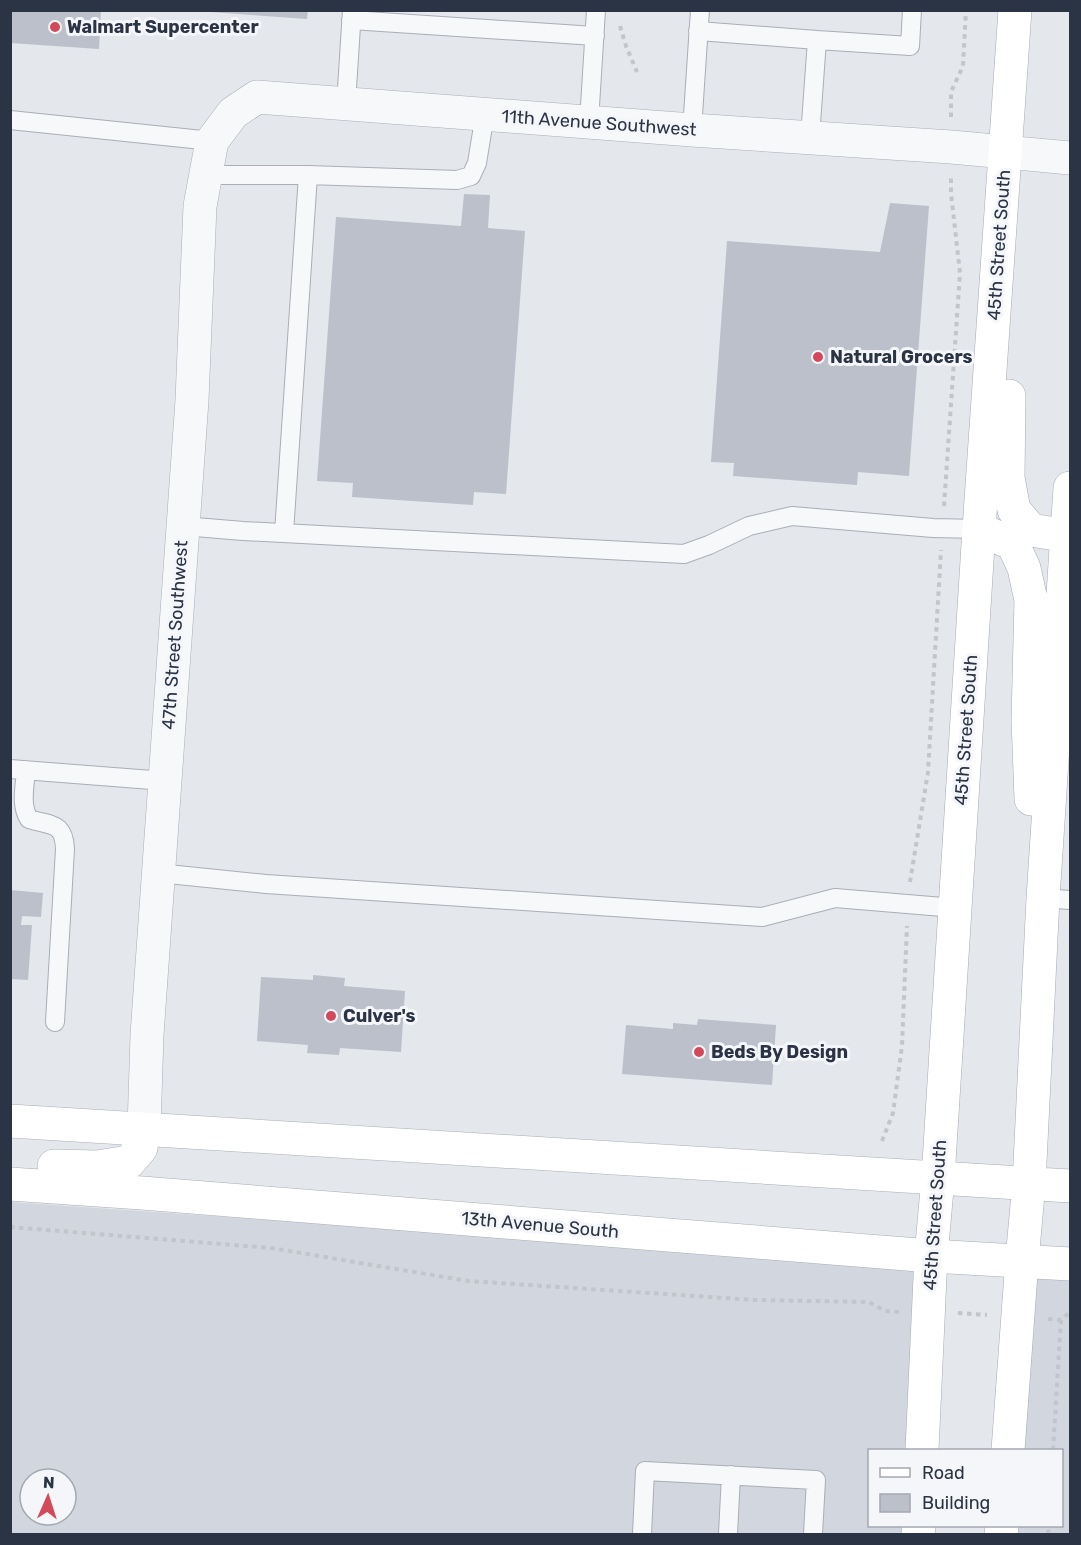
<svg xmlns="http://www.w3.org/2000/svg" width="1081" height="1545" font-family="Rubik,sans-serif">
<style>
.built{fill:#d2d6de;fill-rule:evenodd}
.building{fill:#bbc0ca}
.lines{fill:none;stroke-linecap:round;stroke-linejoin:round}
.service-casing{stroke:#a9aeb7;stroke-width:20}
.minor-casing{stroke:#a9aeb7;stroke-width:34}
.secondary-casing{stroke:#a9aeb7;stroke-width:34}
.primary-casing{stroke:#a3abb8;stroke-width:34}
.path{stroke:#c2c5cb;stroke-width:4;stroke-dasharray:4.5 4.5;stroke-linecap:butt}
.service{stroke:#f7f8fa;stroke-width:18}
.minor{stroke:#f7f8fa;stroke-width:33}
.secondary{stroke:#fff;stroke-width:33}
.primary{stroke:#fff;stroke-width:33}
.poi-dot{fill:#d1495b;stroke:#f4f6f9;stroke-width:2}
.labels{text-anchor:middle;stroke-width:6;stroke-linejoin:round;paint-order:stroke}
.poi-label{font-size:18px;font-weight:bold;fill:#2b3445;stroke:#f4f6f9;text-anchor:start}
.street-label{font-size:18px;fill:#2b3445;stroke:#f4f6f9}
</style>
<rect width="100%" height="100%" fill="#e4e7ec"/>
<path class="built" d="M 10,1202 L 916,1265 L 907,1450 L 870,1450 L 870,1526 L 903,1526 L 902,1534 L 11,1534 ZM 30,1479 L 66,1479 L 66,1515 L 30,1515 Z
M 1031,1269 L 1070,1272 L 1070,1534 L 1015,1534 L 1016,1526 L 1062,1526 L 1062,1450 L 1020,1450 Z"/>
<path class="building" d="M 10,10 L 101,10 L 99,49 L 10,43 Z
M 211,10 L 308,10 L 307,19 L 210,12 Z
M 464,194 L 490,195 L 488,228 L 525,231 L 506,494 L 474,492 L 473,505 L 352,497 L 353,483 L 317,481 L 336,217 L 461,226 Z
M 890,203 L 929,206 L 909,476 L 858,472 L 857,485 L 733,476 L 734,463 L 711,462 L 727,241 L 880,252 Z
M 10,890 L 43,893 L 41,917 L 22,916 L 21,925 L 32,925 L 28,980 L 10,979 Z
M 313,975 L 345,978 L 344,986 L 405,991 L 401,1052 L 340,1048 L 339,1055 L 307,1053 L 308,1045 L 257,1041 L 261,977 L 313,980 Z
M 698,1019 L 776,1025 L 772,1085 L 622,1074 L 626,1025 L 673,1029 L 673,1023 L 697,1025 Z"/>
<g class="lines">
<g class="service-casing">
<path id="service" d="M 351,20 L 595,36
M 698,31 L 817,40 L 810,137
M 817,40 L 910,46 L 912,10
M 346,104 L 352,10
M 10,120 L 212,141
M 589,122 L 596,10
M 692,130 L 700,10
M 206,175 L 308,175
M 183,526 L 243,531 L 684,554 L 709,545 L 749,526 L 792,516 L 933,528 L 979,529
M 284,533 L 308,175 L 457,180 L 471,176 L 477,163 L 485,114
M 10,769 L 165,781
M 26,770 C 25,786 20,805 29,819 C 51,826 64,822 65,849 L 55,1022
M 158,873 L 266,884 L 762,917 L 835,898 L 955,908
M 1043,898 L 1070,900
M 642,1534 L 645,1471 L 816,1480 L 813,1534
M 728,1534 L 731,1475"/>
</g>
<g class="minor-casing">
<path id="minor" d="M 144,1129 L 147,1035 L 192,400 L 200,206 L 212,141 L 233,113 L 257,97 L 692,130 L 951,147 L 1070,158"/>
</g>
<g class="secondary-casing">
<path id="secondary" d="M 10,1121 L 938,1178
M 54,1166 L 97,1167 L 129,1162 L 141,1148 L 144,1129
M 10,1184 L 142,1193 L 931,1256"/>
</g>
<g class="primary-casing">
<path id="primary" d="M 1009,396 L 1008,478 L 1014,510 L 1031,530 L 1068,536
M 979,529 L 1013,544 L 1024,568 L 1031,600 L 1028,720 L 1031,799
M 938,1178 L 1070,1186
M 931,1256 L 1070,1264
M 922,1450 L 931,1256 L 938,1178 L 979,529 L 1015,10
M 1008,1450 L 1022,1260 L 1029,1183 L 1043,898 L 1070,488
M 918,1534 L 919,1526
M 1001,1534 L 1002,1526"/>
</g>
<path class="path" d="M 620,26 L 626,46 L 637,72
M 951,117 L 951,92 L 963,66 L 966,10
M 944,506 L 960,273 L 951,193 L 951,176
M 910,882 L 928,772 L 941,550
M 882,1141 L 893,1113 L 902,1046 L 907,926
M 10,1227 L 271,1248 L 468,1281 L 755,1300 L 869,1302 L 885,1311 L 900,1312
M 958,1313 L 987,1315
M 1048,1319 L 1061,1320 L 1070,1312
M 1053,1450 L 1061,1320
M 1048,1534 L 1049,1526"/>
<use href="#service" class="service"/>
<use href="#minor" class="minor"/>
<use href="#secondary" class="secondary"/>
<use href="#primary" class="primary"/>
</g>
<g class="poi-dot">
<circle cx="55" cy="27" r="6"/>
<circle cx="818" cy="357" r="6"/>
<circle cx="331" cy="1016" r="6"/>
<circle cx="699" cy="1052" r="6"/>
</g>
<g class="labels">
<g class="poi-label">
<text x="67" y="33">Walmart Supercenter</text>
<text x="830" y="363">Natural Grocers</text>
<text x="343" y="1022">Culver's</text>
<text x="711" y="1058">Beds By Design</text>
</g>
<g class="street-label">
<text transform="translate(599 123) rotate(4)" y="6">11th Avenue Southwest</text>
<text transform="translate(999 245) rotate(-86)" y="6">45th Street South</text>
<text transform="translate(175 635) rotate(-86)" y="6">47th Street Southwest</text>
<text transform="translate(966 730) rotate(-86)" y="6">45th Street South</text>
<text transform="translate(935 1215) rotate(-86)" y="6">45th Street South</text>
<text transform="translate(540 1225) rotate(5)" y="6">13th Avenue South</text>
</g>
</g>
<rect width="1081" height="1545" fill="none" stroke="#2b3445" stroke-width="24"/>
<rect x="868" y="1449" width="195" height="78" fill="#f4f6f9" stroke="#a4a8b1" stroke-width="1.5"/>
<rect x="880" y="1468" width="30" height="9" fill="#ffffff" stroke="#a4a8b1" stroke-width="1.5"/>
<text x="922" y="1479" font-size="18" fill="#2b3445">Road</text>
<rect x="880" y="1494" width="30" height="18" fill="#bbc0ca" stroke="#a4a8b1" stroke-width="1.5"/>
<text x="922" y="1509" font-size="18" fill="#2b3445">Building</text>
<g transform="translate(48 1497) rotate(3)"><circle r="28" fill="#f4f6f9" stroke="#a4a8b1" stroke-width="1.5"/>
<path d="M0-4.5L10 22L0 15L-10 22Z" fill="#d1495b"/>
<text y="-9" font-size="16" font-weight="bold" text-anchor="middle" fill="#2b3445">N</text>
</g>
</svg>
